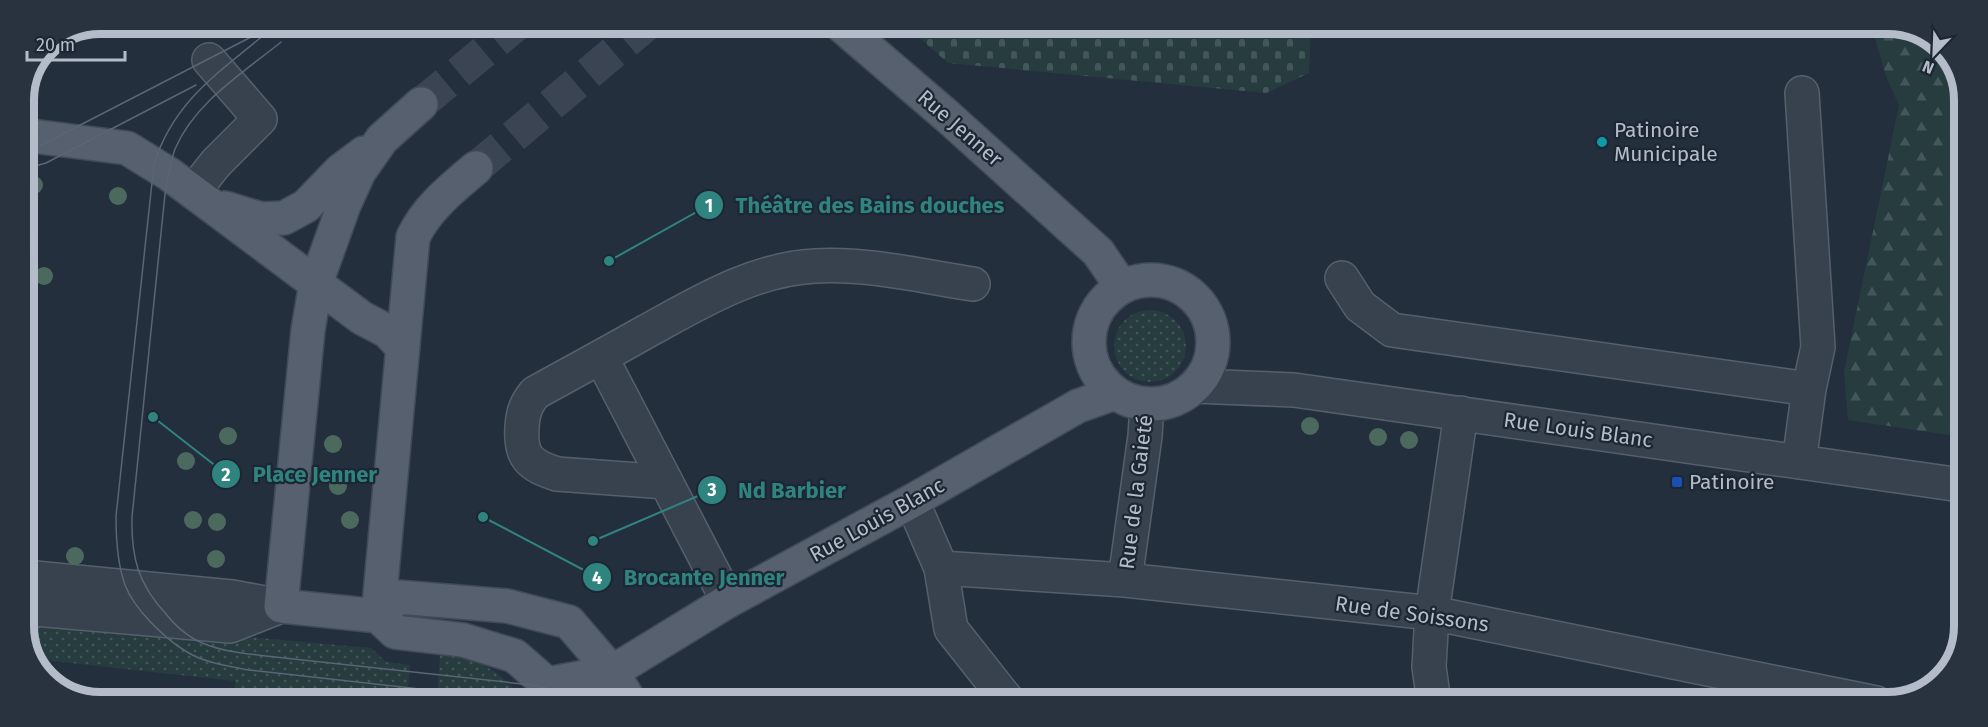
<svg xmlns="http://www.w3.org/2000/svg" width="1988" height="727" font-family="'Fira Sans',sans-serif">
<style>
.grass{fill:url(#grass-dots)}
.forest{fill:url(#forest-firs)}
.cemetery{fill:url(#cemetery-stones)}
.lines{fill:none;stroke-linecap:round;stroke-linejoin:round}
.major-tunnel{stroke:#3a4453;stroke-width:33;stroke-dasharray:33 16;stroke-linecap:butt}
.minor-casing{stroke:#565f6c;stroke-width:36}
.major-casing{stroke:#414a57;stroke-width:36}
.minor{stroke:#38414e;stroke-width:33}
.major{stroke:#56606e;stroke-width:33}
.tram{stroke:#5a6575;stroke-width:1.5}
.tree{fill:#4b6a5d}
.culture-dot{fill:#0f9aa8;stroke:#1d2633;stroke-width:2}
.transit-dot{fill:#1a4fb4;stroke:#1d2633;stroke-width:2}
.labels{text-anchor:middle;stroke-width:4.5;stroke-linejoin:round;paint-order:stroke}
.street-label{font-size:21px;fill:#b4bcc9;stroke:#1d2633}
.poi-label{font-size:21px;fill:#b4bcc9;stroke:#1d2633;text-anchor:start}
.rim{fill:none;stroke:#b4bcc9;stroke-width:8}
.leader{fill:none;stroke:#308480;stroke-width:2}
.callout-dot{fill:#308480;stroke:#1d2633;stroke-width:2}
.mark-label{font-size:18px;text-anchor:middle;font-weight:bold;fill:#fff}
.callout-label{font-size:22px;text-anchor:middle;font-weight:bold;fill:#308480;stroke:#1d2633;stroke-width:4.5;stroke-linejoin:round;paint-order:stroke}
</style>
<defs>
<pattern id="grass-dots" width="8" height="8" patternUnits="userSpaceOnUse" patternTransform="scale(1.5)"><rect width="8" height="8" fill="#263c3f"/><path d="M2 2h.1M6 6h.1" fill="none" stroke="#435659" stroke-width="1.8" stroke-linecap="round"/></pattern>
<pattern id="forest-firs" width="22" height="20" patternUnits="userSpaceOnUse" patternTransform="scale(1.5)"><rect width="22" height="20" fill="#263c3f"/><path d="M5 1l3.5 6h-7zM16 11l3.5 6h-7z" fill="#435659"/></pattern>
<pattern id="cemetery-stones" width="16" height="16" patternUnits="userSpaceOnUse" patternTransform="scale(1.5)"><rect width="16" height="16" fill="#263c3f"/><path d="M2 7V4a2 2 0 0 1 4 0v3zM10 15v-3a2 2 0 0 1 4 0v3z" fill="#435659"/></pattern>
</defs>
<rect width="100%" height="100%" fill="#242f3e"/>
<path class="grass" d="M1114 346a36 36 0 1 1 72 0a36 36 0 1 1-72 0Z
M 24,617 L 371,648 L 386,662 L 410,665 L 407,700 L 352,700 L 235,689 L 235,681 L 34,659 L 24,632 Z
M 440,655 C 483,659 497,670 525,700 L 437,700 Z"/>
<path class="forest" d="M 1872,28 L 1912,28 L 1948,54 L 1964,95 L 1962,437 L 1848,420 L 1844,372 L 1899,105 L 1886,76 Z"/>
<path class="cemetery" d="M 906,26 L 1311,27 L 1309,73 L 1266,93 L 948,63 Z"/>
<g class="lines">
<path class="major-tunnel" d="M 421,104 L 516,25
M 476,168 L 646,25"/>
<g class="minor-casing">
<path id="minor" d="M 193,192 L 216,163 L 260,119 L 209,60
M 1342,278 L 1360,306 L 1392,330 L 1809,389
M 601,357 L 728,601
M 1195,386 L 1294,390 L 1961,485
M 1799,462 L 1809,389 L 1818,347 L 1802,93
M 666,482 L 557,474 C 529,465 520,457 522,427 C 523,412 526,404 535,393 C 573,372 610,352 647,331 C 700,302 754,269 815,266 C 868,263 921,276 973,284
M 912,501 L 941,568 L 951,629 L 1008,701
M 941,568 L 1125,580 L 1432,613 L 1876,703
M 24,577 L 232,597 L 281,606
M 1125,580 L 1145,436 L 1147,404
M 24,608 L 230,626 L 281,606
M 1434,702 L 1429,667 L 1432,613 L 1461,413"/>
</g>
<g class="major-casing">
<path id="major" d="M 842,26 L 947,116 L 1098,252 L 1122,287
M 24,135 L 127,148 L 169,174 L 362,318 L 387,331 L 403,348
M 225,208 L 261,219 L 284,218 L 306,206 L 340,171 L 364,153
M1089 342a62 62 0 1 1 124 0a62 62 0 1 1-124 0Z
M 378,616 L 281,606 L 308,330 L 316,283 L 344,205 L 359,172 L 382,139 L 421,104
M 378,616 L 413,237 C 427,208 451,189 476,168
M 378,616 L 398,597 L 507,606 L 569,622 L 612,672 L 629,700
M 378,616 L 395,632 L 463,640 L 515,656 L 547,684 L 557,700
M 547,684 L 612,672 L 728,601 L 912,501 L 1078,406 L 1115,393"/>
</g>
<use href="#minor" class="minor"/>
<use href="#major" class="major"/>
<path class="tram" d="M 270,30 C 221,71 174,100 154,164 L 116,516 C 116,539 117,563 125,585 C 134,609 165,639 187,652 C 205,663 228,666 249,670 L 519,700
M 281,42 C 243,73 195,102 175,149 C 170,163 168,179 165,194 L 132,517 C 131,557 138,584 166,614 C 173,623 184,633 194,639 C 216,651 241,653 266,656 L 532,685 L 551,689 L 576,700
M 24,154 L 253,36
M 24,169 L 46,163 L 196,85"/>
</g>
<g class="tree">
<circle cx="34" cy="185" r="9"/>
<circle cx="118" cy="196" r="9"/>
<circle cx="44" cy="276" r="9"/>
<circle cx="1310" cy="426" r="9"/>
<circle cx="228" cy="436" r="9"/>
<circle cx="1378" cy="437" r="9"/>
<circle cx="1409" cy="440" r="9"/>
<circle cx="333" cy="444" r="9"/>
<circle cx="186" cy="461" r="9"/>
<circle cx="338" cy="486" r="9"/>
<circle cx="193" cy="520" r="9"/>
<circle cx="350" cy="520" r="9"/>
<circle cx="217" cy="522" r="9"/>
<circle cx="75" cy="556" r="9"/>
<circle cx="216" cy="559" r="9"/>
</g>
<circle class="culture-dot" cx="1602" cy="142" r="6"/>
<rect class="transit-dot" x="1671" y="476" width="12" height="12" rx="3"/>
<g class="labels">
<g class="street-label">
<text transform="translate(960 128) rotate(41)" y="7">Rue Jenner</text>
<text transform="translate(1578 430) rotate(8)" y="7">Rue Louis Blanc</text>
<text transform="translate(1136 492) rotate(-83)" y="7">Rue de la Gaieté</text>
<text transform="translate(877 520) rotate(-29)" y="7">Rue Louis Blanc</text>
<text transform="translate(1412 614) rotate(8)" y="7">Rue de Soissons</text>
</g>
<g class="poi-label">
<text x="1614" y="137">Patinoire<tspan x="1614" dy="24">Municipale</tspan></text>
<text x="1689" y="489">Patinoire</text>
</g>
</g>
<path d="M0 0H1988V727H0ZM100 34H1888A66 66 0 0 1 1954 100V626A66 66 0 0 1 1888 692H100A66 66 0 0 1 34 626V100A66 66 0 0 1 100 34Z" fill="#29323f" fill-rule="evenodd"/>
<path class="rim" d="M100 34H1888A66 66 0 0 1 1954 100V626A66 66 0 0 1 1888 692H100A66 66 0 0 1 34 626V100A66 66 0 0 1 100 34Z"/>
<path class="leader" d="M609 261L709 205M153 417L226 474M593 541L712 490M483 517L597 577"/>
<g class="callout-dot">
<circle cx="609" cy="261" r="6"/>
<circle cx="153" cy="417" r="6"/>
<circle cx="593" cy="541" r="6"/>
<circle cx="483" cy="517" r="6"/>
<circle cx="709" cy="205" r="15"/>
<circle cx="226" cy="474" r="15"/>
<circle cx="712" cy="490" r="15"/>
<circle cx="597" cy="577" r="15"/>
</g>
<g class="mark-label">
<text x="709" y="212">1</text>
<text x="226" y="481">2</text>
<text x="712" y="496">3</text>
<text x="597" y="584">4</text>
</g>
<g class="callout-label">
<text x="870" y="213">Théâtre des Bains douches</text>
<text x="315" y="482">Place Jenner</text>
<text x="792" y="498">Nd Barbier</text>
<text x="704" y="585">Brocante Jenner</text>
</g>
<g transform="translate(1934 54) rotate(203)" stroke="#1d2633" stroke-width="4.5" paint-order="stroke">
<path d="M0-4.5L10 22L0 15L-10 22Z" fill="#b4bcc9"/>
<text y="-9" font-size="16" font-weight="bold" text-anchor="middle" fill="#b4bcc9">N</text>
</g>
<path d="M27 51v9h98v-9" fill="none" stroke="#b4bcc9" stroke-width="3"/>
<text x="36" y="51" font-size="18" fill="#b4bcc9" stroke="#1d2633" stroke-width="4.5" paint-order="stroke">20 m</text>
</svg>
